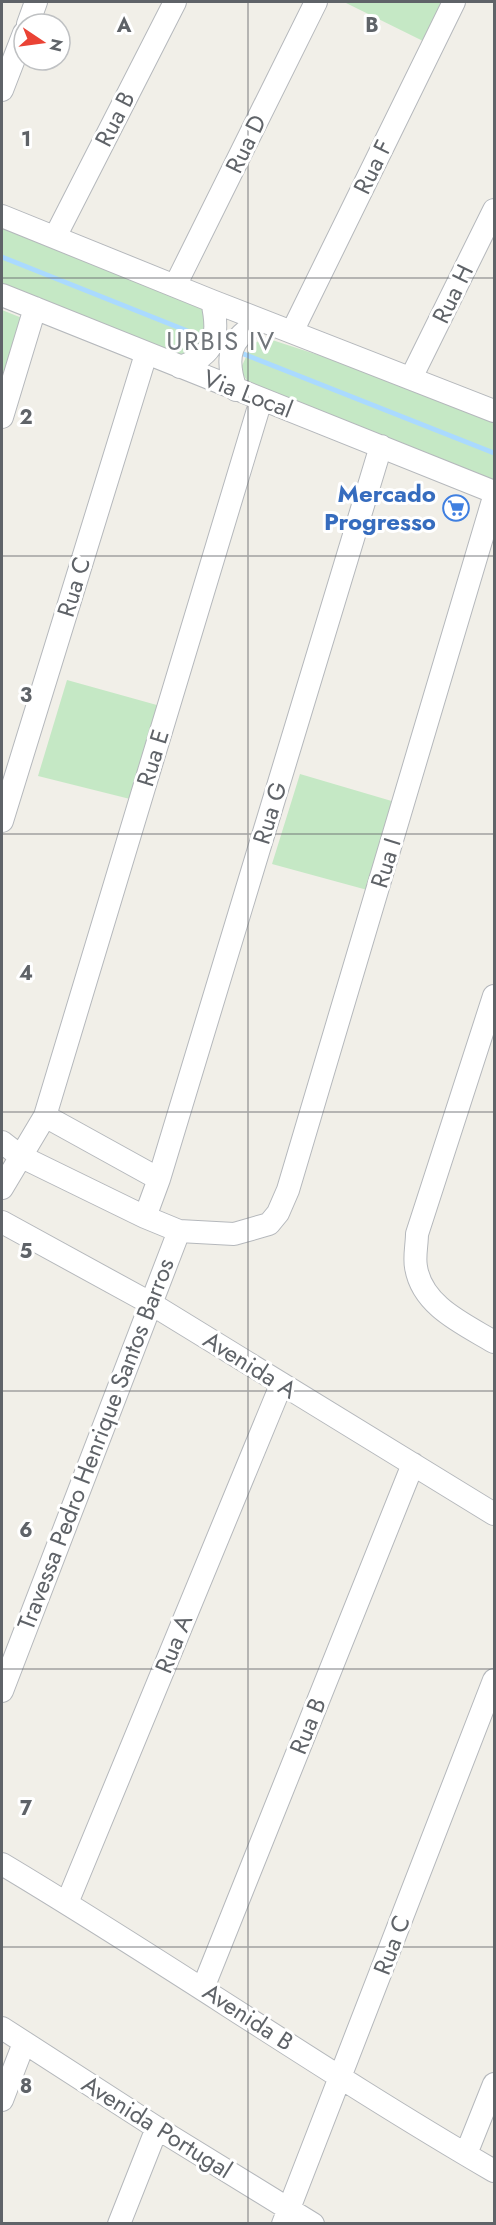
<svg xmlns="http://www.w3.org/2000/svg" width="496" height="2225" font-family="Jost,sans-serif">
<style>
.green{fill:#c5e8c5}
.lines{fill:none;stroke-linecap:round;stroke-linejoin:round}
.stream{stroke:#aadaff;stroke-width:5}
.minor-casing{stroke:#b5b8bc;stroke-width:24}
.minor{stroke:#fff;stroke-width:22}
.grid{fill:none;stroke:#5f6368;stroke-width:1.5;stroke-opacity:0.55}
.labels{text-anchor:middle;stroke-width:6;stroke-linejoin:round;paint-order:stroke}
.street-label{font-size:24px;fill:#5f6368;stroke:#fff}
.shop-label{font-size:24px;font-weight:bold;fill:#366cbe;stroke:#fff;text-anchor:end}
.neighbourhood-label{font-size:26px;letter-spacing:1.5px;fill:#70757a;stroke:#fff}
.grid-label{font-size:20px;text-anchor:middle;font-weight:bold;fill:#5f6368;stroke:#fff;stroke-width:6;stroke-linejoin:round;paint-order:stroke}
</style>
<rect width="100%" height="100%" fill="#f1efe8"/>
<path class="green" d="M 344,2 L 446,2 L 425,42 Z
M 2,226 L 198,302 L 207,315 L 204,347 L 187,358 L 2,291 Z
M 2,310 L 22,318 L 2,389 Z
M 266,338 L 346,364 L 494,422 L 494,484 L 250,385 L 240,370 L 252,344 Z
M 67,680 L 164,707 L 138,801 L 38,776 Z
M 300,774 L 395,802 L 371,891 L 272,864 Z"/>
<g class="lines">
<path class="stream" d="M 2,257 L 200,336
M 241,353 L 494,453"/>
<g class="minor-casing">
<path id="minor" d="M 28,24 L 36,2
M 2,90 L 24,33
M 2,216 L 212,301 L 494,411
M 55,237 L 175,2
M 175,286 L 316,2
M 2,295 L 494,492
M 292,332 L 454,2
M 180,367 C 216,355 220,336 212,301
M 411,378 L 494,210
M 236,390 C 224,356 230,336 263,321
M 2,417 L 35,308
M 2,821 L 146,354
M 494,996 L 417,1234 C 417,1244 414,1257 416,1267 C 422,1306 464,1324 494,1342
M 45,1116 L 159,1179
M 2,1142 L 20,1156 L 145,1217 L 179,1231 L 234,1234 L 269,1224 L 278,1213 L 288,1190 L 494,497
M 2,1188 L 45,1116 L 261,400
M 145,1217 L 159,1179 L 381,446
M 2,1222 L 150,1303 L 494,1514
M 2,1691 L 179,1231
M 2,1864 C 168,1963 327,2074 494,2171
M 67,1903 L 281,1385
M 203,1988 L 413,1464
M 2,2028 L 157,2128 L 313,2224
M 2,2100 L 24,2043
M 466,2154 L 494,2084
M 119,2224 L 157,2128
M 283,2224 L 494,1680"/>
</g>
<use href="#minor" class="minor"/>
</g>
<path class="grid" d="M 248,2 L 248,2224M 2,278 L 494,278M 2,556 L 494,556M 2,834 L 494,834M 2,1112 L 494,1112M 2,1391 L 494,1391M 2,1669 L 494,1669M 2,1947 L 494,1947"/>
<defs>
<g id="supermarket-ring" transform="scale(1.35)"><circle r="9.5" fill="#fff" stroke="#3f7fe0" stroke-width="1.5"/><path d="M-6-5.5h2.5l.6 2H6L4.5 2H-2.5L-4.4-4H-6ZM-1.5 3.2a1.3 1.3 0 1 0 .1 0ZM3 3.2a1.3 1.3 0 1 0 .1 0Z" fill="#3f7fe0"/></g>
</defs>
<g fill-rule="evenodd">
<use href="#supermarket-ring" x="456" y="508"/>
</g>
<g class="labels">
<g class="street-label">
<text transform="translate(115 119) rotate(-63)" y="8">Rua B</text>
<text transform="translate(246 144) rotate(-64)" y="8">Rua D</text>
<text transform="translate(373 167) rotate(-64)" y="8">Rua F</text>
<text transform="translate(453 294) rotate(-64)" y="8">Rua H</text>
<text transform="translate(248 394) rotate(21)" y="8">Via Local</text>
<text transform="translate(74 587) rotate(-73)" y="8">Rua C</text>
<text transform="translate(153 758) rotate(-73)" y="8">Rua E</text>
<text transform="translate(270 813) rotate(-73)" y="8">Rua G</text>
<text transform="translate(386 863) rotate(-73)" y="8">Rua I</text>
<text transform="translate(250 1365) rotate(32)" y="8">Avenida A</text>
<text transform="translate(96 1444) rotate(-69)" y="8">Travessa Pedro Henrique Santos Barros</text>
<text transform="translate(174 1644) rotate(-68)" y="8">Rua A</text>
<text transform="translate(308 1726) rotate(-68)" y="8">Rua B</text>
<text transform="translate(392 1945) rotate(-69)" y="8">Rua C</text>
<text transform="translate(248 2017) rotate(33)" y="8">Avenida B</text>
<text transform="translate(157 2127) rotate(32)" y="8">Avenida Portugal</text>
</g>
<g class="shop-label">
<text x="436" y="502">Mercado<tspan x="436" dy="28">Progresso</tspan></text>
</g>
<g class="neighbourhood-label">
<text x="221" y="350">URBIS IV</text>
</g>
</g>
<g class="grid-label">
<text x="124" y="32">A</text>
<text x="372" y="32">B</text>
<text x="26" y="146">1</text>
<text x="26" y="424">2</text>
<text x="26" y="702">3</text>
<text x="26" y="980">4</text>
<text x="26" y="1258">5</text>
<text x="26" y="1537">6</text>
<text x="26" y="1815">7</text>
<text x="26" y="2093">8</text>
</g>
<rect width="496" height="2225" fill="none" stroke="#5f6368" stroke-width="6"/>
<g transform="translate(42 42) rotate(103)"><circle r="28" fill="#ffffff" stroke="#bfc1c3" stroke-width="1.5"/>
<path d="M0-4.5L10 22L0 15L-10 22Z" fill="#ea4335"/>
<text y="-9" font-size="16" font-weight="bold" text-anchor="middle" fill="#5f6368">N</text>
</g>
</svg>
